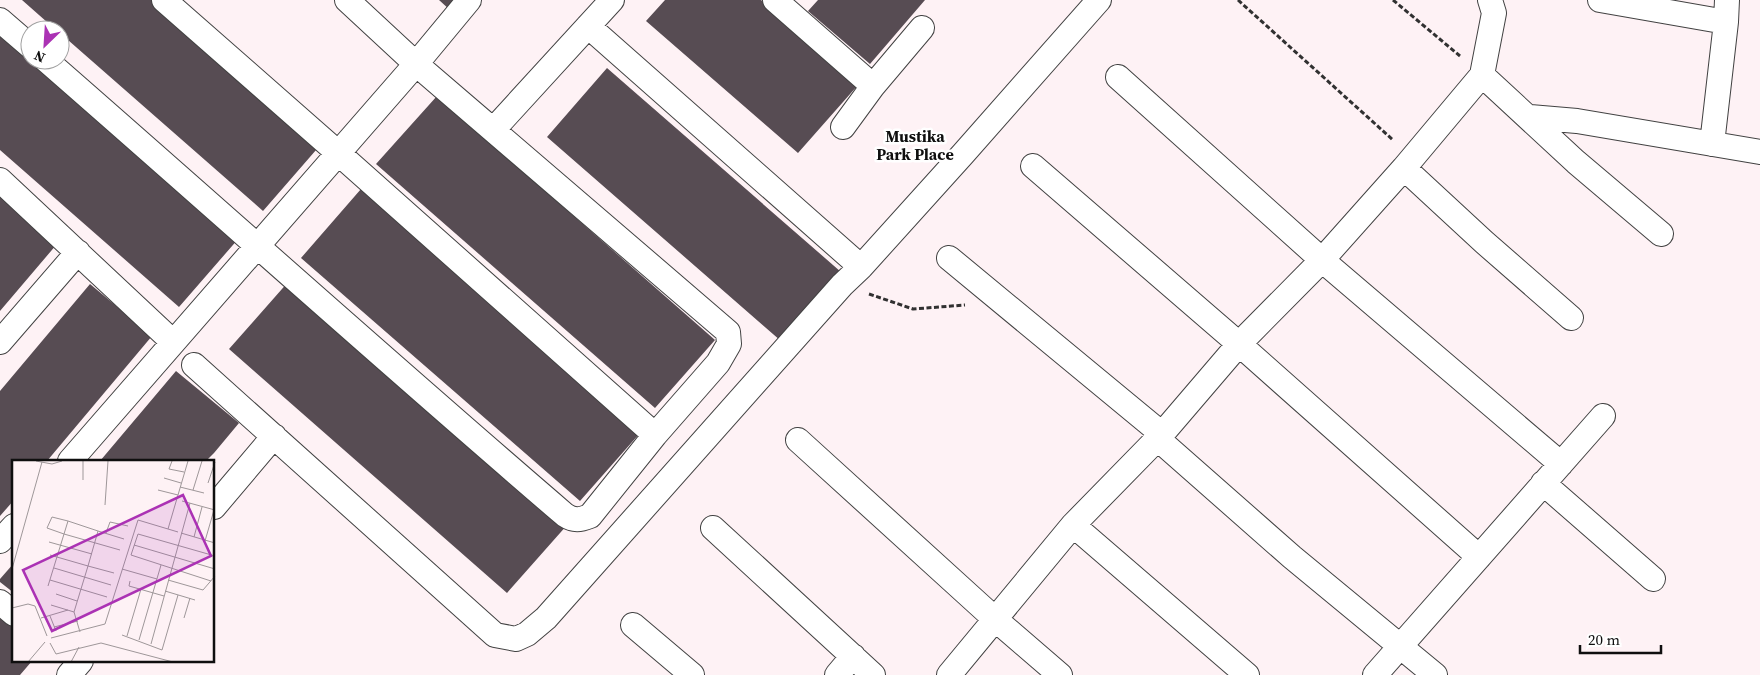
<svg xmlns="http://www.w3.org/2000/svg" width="1760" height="675" font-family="'Source Serif 4',serif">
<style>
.building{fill:#574c53}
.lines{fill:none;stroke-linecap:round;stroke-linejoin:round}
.minor-casing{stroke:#424242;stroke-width:26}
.path{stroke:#313131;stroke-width:3;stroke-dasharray:5 2.5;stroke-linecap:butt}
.minor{stroke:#fff;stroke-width:24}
.labels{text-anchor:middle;stroke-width:5;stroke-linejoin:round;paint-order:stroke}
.quarter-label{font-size:16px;font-weight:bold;fill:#0f0f0f;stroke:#fff}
.inset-road{fill:none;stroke:#9e9799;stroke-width:1}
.view{fill:#ab32b4;fill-opacity:0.15;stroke:#ab32b4;stroke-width:2.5}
.inset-edge{fill:none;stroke:#0f0f0f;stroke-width:2.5}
</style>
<rect width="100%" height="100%" fill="#fef2f5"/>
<path class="building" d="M 22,0 L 160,0 L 323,142 L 263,211 L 60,33 L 60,30 L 56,30 Z
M 439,0 L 458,0 L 450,10 Z
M 665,0 L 761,0 L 858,85 L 798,153 L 646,21 Z
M 818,0 L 925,0 L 870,64 L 808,11 Z
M 0,28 L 30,55 L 30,60 L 36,60 L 239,238 L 179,307 L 0,150 Z
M 607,68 L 841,272 L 781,341 L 547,137 Z
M 437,96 L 715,340 L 655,408 L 376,164 Z
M 361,189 L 640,433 L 580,501 L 301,258 Z
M 0,196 L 57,244 L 0,311 Z
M 289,281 L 568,524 L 507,593 L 229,349 Z
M 90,284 L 152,336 L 47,461 L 14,461 L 14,500 L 0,516 L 0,391 Z
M 176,371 L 239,423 L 214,453 L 206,461 L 100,461 Z
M 14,563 L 14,593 L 0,582 L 0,579 Z
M 0,614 L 14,627 L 14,661 L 32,661 L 20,675 L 0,675 Z"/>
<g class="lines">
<g class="minor-casing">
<path id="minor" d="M 164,0 L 337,152 L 655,435
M 775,0 L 873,86 L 843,127
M 1600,0 L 1726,22
M 0,20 L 30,46
M 588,26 L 861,267
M 46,60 C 219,211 390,365 565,515 C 574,521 580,520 590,516 L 655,435 L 718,363 L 729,344 L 728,332 L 416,64 L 347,0
M 1482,75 L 1576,162 L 1661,234
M 1118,77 L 1322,260 L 1561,464
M 873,86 L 922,28
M 1530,117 L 1577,121 L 1760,152
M 493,130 L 612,0
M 1712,144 L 1726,22 L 1727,0
M 1033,166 L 1239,344 L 1479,557
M 1404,168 L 1484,242 L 1571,318
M 0,180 L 173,342
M 949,258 L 1162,434 L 1239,344 L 1322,260 L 1404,168 L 1482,75 L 1494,13 L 1490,0
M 0,342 L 78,252
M 194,365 L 495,635 L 516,639 L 527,634 L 546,618 L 842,285 L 861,267 L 963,154 L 1099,0
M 1158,439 L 1292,557 L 1435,675
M 798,440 L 996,620 L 1060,675
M 70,461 L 416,64 L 469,0
M 1543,483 L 1653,579
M 214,507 L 274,436
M 1073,525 L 1247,675
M 713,528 L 873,675
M 0,541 L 14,526
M 0,602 L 14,614
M 633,625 L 692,675
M 69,675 L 81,661
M 837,675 L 853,656
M 949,675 L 1073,525 L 1162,434
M 1375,675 L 1603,416"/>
</g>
<path class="path" d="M 1238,0 L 1393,140
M 1393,0 L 1460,56
M 869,294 L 913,309 L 965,305"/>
<use href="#minor" class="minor"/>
</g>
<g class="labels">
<g class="quarter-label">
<text x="915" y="142">Mustika<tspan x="915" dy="18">Park Place</tspan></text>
</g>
</g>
<g transform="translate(12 460)">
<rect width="202" height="202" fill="#fef2f5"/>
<path class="inset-road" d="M 24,1 L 40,4 L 50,1M 160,1 L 157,9 L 172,12M 152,18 L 169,23M 71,20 L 71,1M 196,23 L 203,2M 168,27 L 192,33M 146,30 L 166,35M 181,30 L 190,1M 170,41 L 203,50M 93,45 L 96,1M 40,57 L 56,61 L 52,74 L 35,68 ZM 56,61 L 86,71M 156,69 L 176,1M 94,73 L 98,62 L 116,66M 169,73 L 203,83M 182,77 L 190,47M 193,81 L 202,50M 37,82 L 80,94M 122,85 L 203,109M 38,95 L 76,106M 76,106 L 86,71 L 112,79M 42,108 L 99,125M 0,109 L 30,2M 110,109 L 145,119M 38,120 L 95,137M 156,120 L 191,130 L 203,116M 118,121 L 117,126 L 152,136M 199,121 L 119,95 L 126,74 L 203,96M 36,126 L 52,74 L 108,90M 153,131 L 183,140M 44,134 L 65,141M 39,145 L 62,152M 0,148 L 16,144 L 23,146 L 35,176M 38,156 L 44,171M 29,158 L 56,150M 172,158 L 178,138M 42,167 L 66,161M 68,172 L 62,152 L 76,106 L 102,113M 110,175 L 150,190 L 166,135M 115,176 L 129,129M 39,178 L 93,164 L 126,60 L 166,72M 127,180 L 149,105M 38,183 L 44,194 L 89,183 L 161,202M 139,184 L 178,43M 16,202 L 33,182M 59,202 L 67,187"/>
<path class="view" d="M 171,35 L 199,96 L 40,171 L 11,110 Z"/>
<rect width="202" height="202" class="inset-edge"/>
</g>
<g transform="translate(45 45) rotate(205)"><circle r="24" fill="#ffffff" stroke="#9f9f9f"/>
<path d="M0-4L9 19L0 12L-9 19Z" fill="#ab32b4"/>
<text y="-8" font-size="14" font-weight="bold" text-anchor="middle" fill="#0f0f0f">N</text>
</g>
<path d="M1580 645v8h81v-8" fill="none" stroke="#0f0f0f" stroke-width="2.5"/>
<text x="1588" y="645" font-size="15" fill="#0f0f0f" stroke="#ffffff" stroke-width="4" paint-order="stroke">20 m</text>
</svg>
